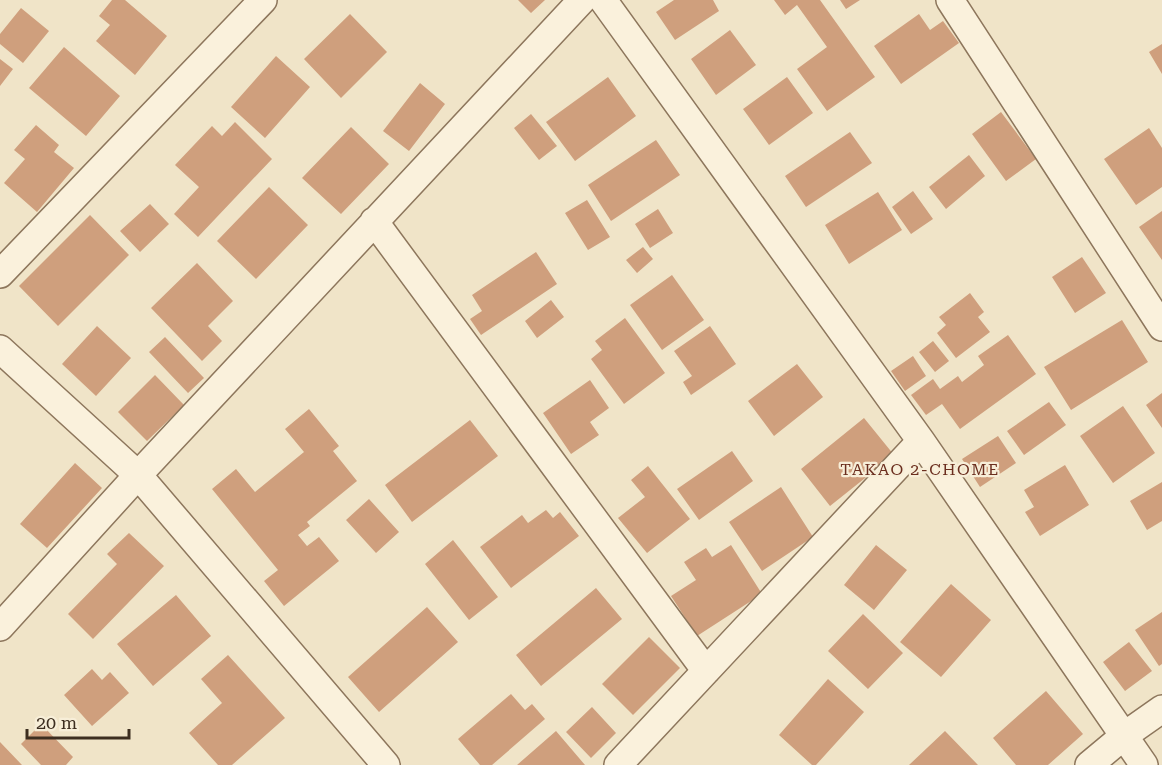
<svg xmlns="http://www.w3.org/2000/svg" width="1162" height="765" font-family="'Roboto Serif',serif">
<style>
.building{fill:#cf9f7d}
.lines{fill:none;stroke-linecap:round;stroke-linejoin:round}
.minor-casing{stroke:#8d765c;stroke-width:30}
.minor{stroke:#faf1dc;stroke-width:27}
.labels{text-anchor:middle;stroke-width:4.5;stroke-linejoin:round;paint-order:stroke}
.neighbourhood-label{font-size:16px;letter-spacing:1.5px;fill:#6b2e1e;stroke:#f7eed8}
</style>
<rect width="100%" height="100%" fill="#f0e4c8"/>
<path class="building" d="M 112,0 L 125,0 L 167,36 L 135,75 L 96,41 L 110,25 L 99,16 Z
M 518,0 L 545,0 L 531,13 Z
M 674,0 L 713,0 L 719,11 L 675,40 L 656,12 Z
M 774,0 L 820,0 L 875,77 L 827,111 L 797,69 L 827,47 L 797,5 L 785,15 Z
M 840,0 L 860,0 L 846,9 Z
M 21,8 L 49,31 L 23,63 L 0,44 L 0,34 Z
M 350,14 L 387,52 L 341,98 L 304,59 Z
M 919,14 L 930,30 L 943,21 L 959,43 L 901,84 L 874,46 Z
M 730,30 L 756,65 L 716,95 L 691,59 Z
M 1162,44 L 1162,74 L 1149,52 Z
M 64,47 L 120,96 L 86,136 L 29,88 Z
M 276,56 L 310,87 L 265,138 L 231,107 Z
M 0,59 L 13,69 L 0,86 Z
M 608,77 L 636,116 L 575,161 L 546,122 Z
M 787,77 L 813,113 L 769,145 L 743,109 Z
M 420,83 L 445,104 L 409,151 L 383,131 Z
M 1001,112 L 1036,159 L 1006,181 L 972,134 Z
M 531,114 L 557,146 L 539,160 L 514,128 Z
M 235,122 L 272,159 L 198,237 L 174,214 L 199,187 L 175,165 L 212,126 L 222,136 Z
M 36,125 L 59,145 L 54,152 L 74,168 L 37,212 L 4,183 L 25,159 L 14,150 Z
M 351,127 L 389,164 L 341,214 L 302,178 Z
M 1149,128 L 1162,148 L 1162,187 L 1136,205 L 1104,159 Z
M 850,132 L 872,163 L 806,207 L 785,176 Z
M 656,140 L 680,175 L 611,221 L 588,185 Z
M 969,155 L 985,176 L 946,209 L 929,187 Z
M 269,187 L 308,225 L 256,279 L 217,241 Z
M 913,191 L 933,219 L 911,234 L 892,207 Z
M 878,192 L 902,230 L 849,264 L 825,225 Z
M 587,200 L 610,237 L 588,250 L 565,213 Z
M 150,204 L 169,224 L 140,252 L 120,231 Z
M 658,209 L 673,233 L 650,248 L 635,224 Z
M 1162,211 L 1162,260 L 1139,227 Z
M 90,215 L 129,255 L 58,326 L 19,286 Z
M 643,247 L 653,259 L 637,273 L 626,260 Z
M 536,252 L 557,284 L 481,335 L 470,319 L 482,311 L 472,295 Z
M 1082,257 L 1106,293 L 1075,313 L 1052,277 Z
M 197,263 L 233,301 L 208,326 L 222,341 L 202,361 L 151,308 Z
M 672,275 L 704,320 L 662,350 L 630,305 Z
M 970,293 L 984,312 L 978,317 L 990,332 L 956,358 L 937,333 L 946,325 L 939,317 Z
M 551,300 L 564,317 L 537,338 L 525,321 Z
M 625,318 L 665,373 L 624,404 L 591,359 L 602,350 L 595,341 Z
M 1122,320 L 1148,362 L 1071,410 L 1044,367 Z
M 97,326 L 131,358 L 96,396 L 62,364 Z
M 710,326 L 736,364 L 691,395 L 683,382 L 692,376 L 674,351 Z
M 1008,335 L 1036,374 L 960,429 L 942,404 L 926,415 L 911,395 L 933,379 L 940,389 L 958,376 L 962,382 L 984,365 L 978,356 Z
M 165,337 L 204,378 L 188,393 L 149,352 Z
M 933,341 L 949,361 L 935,372 L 919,352 Z
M 913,356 L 926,376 L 905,391 L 891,371 Z
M 797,364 L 823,397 L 774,436 L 748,401 Z
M 155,375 L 184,405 L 147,441 L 118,412 Z
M 590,380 L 609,408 L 590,422 L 599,435 L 571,454 L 543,413 Z
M 1162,393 L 1162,428 L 1146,405 Z
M 1049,402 L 1066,425 L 1024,455 L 1007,431 Z
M 1123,406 L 1155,453 L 1113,483 L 1080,436 Z
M 309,409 L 339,446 L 333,451 L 357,481 L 307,522 L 310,526 L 298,535 L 307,546 L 319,537 L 339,561 L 284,606 L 264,581 L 278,570 L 212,489 L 236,469 L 255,492 L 304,452 L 285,429 Z
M 864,418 L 894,455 L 830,506 L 801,469 Z
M 470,420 L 498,456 L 412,522 L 385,485 Z
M 998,436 L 1016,463 L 980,487 L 962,459 Z
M 732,451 L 753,481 L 699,520 L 677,489 Z
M 75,463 L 102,488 L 47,548 L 20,524 Z
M 1065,465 L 1089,505 L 1040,536 L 1025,512 L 1034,507 L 1024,490 Z
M 648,466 L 690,519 L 647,553 L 618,518 L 645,497 L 631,480 Z
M 1162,482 L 1162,521 L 1147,530 L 1130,501 Z
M 781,487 L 813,537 L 762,571 L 729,522 Z
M 369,499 L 399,532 L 376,553 L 346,520 Z
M 546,510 L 553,518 L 560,512 L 579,536 L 511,588 L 480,547 L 522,515 L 528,523 Z
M 129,533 L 164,566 L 93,639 L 68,614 L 117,564 L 107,554 Z
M 453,540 L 498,597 L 469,620 L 425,564 Z
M 731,545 L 762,594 L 697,636 L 671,596 L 696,580 L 684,562 L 706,548 L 712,557 Z
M 876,545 L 907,570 L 874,610 L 844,585 Z
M 951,584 L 991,620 L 941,677 L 900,642 Z
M 596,588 L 622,619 L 541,686 L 516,655 Z
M 176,595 L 211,636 L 153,686 L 117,644 Z
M 427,607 L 458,642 L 379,712 L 348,677 Z
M 1162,612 L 1162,664 L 1159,666 L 1135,630 Z
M 863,614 L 903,653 L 868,689 L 828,651 Z
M 649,637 L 680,668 L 633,715 L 602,684 Z
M 1129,642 L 1152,671 L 1125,691 L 1103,662 Z
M 228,655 L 285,718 L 232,765 L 218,765 L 189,733 L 222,703 L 201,679 Z
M 92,669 L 102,680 L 110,672 L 129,693 L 92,726 L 64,695 Z
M 828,679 L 864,712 L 816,765 L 812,765 L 779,735 Z
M 1046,691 L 1083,734 L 1048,765 L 1016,765 L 993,738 Z
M 511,694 L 525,710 L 532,704 L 545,719 L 492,765 L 480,765 L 458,739 Z
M 592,707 L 616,733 L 591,758 L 566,732 Z
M 41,724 L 73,757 L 66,765 L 41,765 L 21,744 Z
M 556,731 L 585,765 L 517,765 Z
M 945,731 L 978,765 L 909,765 Z
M 0,742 L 22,765 L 0,765 Z"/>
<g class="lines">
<g class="minor-casing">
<path id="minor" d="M 603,0 L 921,441 L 1144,765
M 950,0 L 1162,327
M 374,221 L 706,671
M 0,274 L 263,0
M 0,349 L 138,475 L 386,765
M 0,627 L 138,475 L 582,0
M 618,765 L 921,441
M 1089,765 L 1125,735 L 1162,709"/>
</g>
<use href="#minor" class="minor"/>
</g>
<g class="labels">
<g class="neighbourhood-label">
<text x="920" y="475">TAKAO 2-CHOME</text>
</g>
</g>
<path d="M27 729v9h102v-9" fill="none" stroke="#3d2e20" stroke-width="3"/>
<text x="36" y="729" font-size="18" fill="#3d2e20" stroke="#f7eed8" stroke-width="4.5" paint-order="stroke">20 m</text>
</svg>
